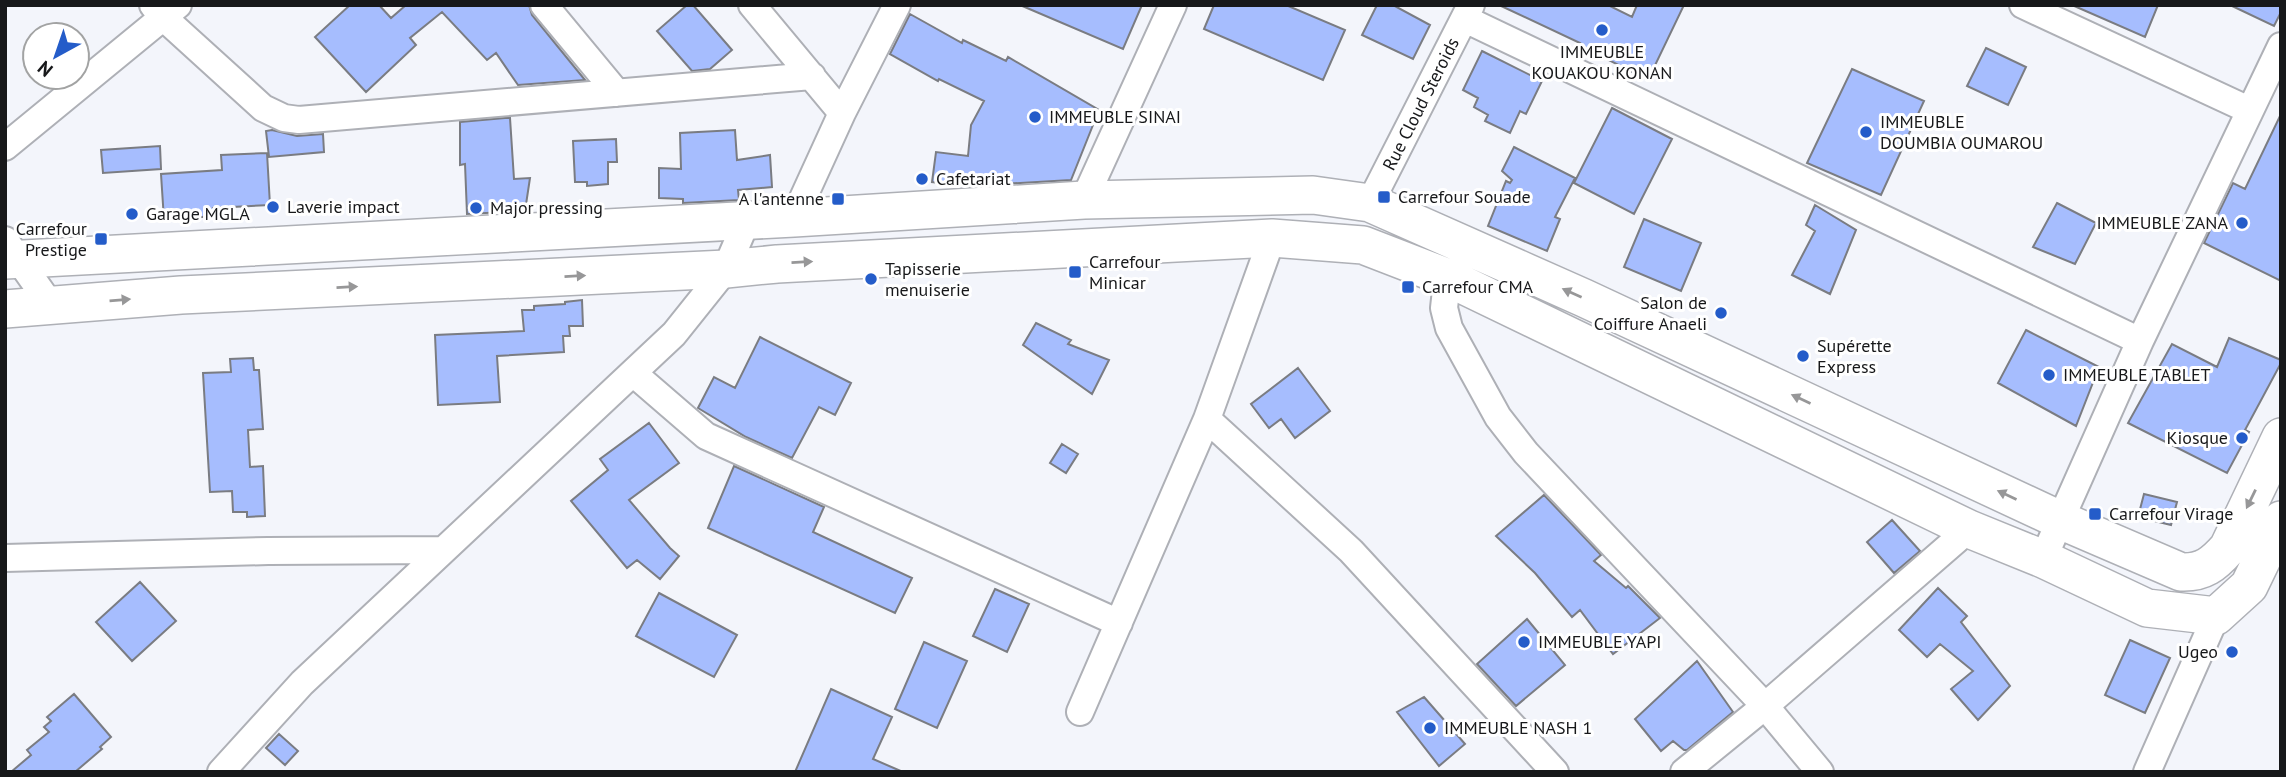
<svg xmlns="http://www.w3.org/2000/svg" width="2286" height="777" font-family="'PT Sans',sans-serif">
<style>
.building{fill:#a6bdfe;stroke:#7a7c82;stroke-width:2}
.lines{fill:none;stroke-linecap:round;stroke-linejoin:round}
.minor-casing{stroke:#aeb0b6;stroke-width:30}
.secondary-casing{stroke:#aeb0b6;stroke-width:40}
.minor{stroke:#fff;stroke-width:26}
.secondary{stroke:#fff;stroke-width:37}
.oneway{fill:#979798}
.poi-dot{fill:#245cc9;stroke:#fff;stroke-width:2.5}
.labels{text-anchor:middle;stroke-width:6;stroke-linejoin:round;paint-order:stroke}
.poi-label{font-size:18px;fill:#17181a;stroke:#fff;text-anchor:start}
.street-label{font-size:18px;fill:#17181a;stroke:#fff}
</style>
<rect width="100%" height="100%" fill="#f3f5fb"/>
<path class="building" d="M 350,5 L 379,5 L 391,18 L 406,5 L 529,5 L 532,15 L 585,80 L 518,85 L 496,53 L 487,60 L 442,12 L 410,38 L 416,45 L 366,92 L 315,37 Z
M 687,5 L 693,5 L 732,50 L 710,69 L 692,71 L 657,31 Z
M 1020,5 L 1142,5 L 1123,49 Z
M 1214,5 L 1286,5 L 1345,30 L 1323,80 L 1204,29 Z
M 1377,5 L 1393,5 L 1430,25 L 1413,59 L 1362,35 Z
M 1499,5 L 1608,5 L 1632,17 L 1637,5 L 1684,5 L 1648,80 L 1579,45 L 1580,43 Z
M 2072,5 L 2158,5 L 2145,37 Z
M 2230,5 L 2281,5 L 2281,12 L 2274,26 Z
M 910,14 L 962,43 L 963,40 L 1006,61 L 1008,57 L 1099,110 L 1071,180 L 968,186 L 932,182 L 936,152 L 968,156 L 971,125 L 984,101 L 939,79 L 938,81 L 890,54 Z
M 1986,48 L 2026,67 L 2008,105 L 1967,86 Z
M 1482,51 L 1542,81 L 1526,114 L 1520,111 L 1510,133 L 1485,121 L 1488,115 L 1474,107 L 1478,98 L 1463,90 Z
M 1852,69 L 1924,101 L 1881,195 L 1807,163 Z
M 1612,108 L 1672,139 L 1634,214 L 1574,183 Z
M 2281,114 L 2281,281 L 2204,243 L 2233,183 L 2245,189 Z
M 505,118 L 510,118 L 514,179 L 530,178 L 525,211 L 467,214 L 465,164 L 460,165 L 460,122 Z
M 272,130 L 297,136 L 323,134 L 324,152 L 269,157 L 266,131 Z
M 735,130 L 737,160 L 770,155 L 772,187 L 738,190 L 739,200 L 683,203 L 683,199 L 659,198 L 659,168 L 681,169 L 680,133 Z
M 616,139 L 617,162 L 608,162 L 608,184 L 587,186 L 587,182 L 575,182 L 573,141 Z
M 160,146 L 161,169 L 103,173 L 101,150 Z
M 1514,147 L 1575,178 L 1555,217 L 1560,219 L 1547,251 L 1488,226 L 1506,181 L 1510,183 L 1512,180 L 1502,171 Z
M 267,153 L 270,205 L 213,208 L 214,216 L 164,220 L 161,174 L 222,170 L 221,155 Z
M 2057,203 L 2096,223 L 2075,264 L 2033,247 Z
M 1815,205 L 1856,230 L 1830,294 L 1792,275 L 1815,231 L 1806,225 Z
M 1644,219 L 1701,243 L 1681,291 L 1624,267 Z
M 582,300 L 583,326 L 569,326 L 570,336 L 563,336 L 564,352 L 497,356 L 500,402 L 438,405 L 435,335 L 524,331 L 522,310 L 534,310 L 534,306 L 565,304 L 565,302 Z
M 1036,323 L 1071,340 L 1068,344 L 1109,360 L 1092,394 L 1023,345 Z
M 2026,330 L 2099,367 L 2076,426 L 1998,383 Z
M 760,337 L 851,383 L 835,415 L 819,407 L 792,458 L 746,437 L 698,408 L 714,377 L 735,388 Z
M 2229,338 L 2281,360 L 2281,363 L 2245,430 L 2249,432 L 2227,473 L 2128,423 L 2172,344 L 2217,367 Z
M 253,358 L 254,370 L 259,370 L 263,429 L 248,430 L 250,467 L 263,466 L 265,516 L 247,517 L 247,512 L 233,512 L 232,491 L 210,492 L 203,373 L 231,372 L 230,359 Z
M 1298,368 L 1330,411 L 1295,438 L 1281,419 L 1269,428 L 1251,404 Z
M 649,423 L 679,463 L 629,500 L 670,548 L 679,556 L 660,579 L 637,560 L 627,568 L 571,501 L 608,470 L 600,459 Z
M 1062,444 L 1078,454 L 1066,473 L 1050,463 Z
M 734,466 L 824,507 L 813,532 L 912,578 L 895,613 L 708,528 Z
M 2144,494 L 2177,502 L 2171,525 L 2138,517 Z
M 1544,495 L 1601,555 L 1594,561 L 1626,588 L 1628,586 L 1660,618 L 1613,654 L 1580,610 L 1572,617 L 1535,573 L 1496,536 Z
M 1892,520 L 1920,551 L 1894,573 L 1867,542 Z
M 140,582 L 176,621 L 132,661 L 96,622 Z
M 1938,588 L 1967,616 L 1961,622 L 2010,686 L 1978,720 L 1951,689 L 1973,671 L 1940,644 L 1927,657 L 1899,630 Z
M 995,589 L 1029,604 L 1007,652 L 973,636 Z
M 659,593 L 737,635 L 714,677 L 636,636 Z
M 1527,619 L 1565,665 L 1516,706 L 1477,664 Z
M 2130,640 L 2170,658 L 2145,713 L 2105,695 Z
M 924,642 L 967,661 L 937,728 L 895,709 Z
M 1697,661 L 1733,712 L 1687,750 L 1684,750 L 1673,741 L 1661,751 L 1635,719 Z
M 831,689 L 892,717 L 873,759 L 903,772 L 795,772 Z
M 74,694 L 111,737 L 100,747 L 102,749 L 75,772 L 11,772 L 31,755 L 27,750 L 49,732 L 44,727 L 51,721 L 47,717 Z
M 1424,697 L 1465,744 L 1439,766 L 1397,712 Z
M 279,734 L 298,751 L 285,765 L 266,748 Z"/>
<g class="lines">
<g class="minor-casing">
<path id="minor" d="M 153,5 L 164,18 L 263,108 L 284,118 L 299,120 L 812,76
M 544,5 L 617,93
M 752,5 L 842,113
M 2023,5 L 2249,110
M 1465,19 L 2140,341
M 5,147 L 178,5
M 1084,200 L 1173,5
M 1370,203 L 1471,5
M 794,218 L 842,113 L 897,5
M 5,240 L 52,307
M 1451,279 L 1447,281 L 1444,308 L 1449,328 L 1498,417 L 1526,453 L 1765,706 L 1820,772
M 633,373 L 706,436 L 1119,623
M 1207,419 L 1351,551 L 1555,772
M 5,558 L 268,551 L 442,550
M 2043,559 L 2140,341 L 2281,46
M 1080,712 L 1207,419 L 1272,238
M 221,772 L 302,683 L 674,334 L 726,269 L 747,220
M 1684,772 L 1765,706 L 1969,529
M 2147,772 L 2216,616"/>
</g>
<g class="secondary-casing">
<path id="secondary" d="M 5,260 L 794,218 L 1084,200 L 1313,195 L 1370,203 L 1584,298 L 2060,520 L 2181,572 C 2203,573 2214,564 2228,548 L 2281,437
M 5,309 L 181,295 L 726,269 L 777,264 L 1272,238 L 1363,245 L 1451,279 L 1969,529 L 2043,559 L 2147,608 L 2216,616 L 2249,586 L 2281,520"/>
</g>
<use href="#minor" class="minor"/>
<use href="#secondary" class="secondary"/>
</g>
<defs><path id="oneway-solid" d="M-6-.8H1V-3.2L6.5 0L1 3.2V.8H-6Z" transform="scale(1.75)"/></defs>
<g class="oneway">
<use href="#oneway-solid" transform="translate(802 262) rotate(-3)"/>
<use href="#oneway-solid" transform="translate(575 276) rotate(-3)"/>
<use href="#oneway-solid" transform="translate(347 287) rotate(-3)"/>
<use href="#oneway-solid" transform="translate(1572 293) rotate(-156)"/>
<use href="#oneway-solid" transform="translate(120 300) rotate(-5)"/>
<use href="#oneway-solid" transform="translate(1801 399) rotate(-155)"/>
<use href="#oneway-solid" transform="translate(2007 495) rotate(-155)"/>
<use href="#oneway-solid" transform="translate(2251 499) rotate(116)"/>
</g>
<g class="poi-dot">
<circle cx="1602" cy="30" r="7"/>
<circle cx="1035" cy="117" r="7"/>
<circle cx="1866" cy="132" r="7"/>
<circle cx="922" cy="179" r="7"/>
<rect x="1377" y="190" width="14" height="14" rx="3.5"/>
<rect x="831" y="192" width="14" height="14" rx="3.5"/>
<circle cx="273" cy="207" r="7"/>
<circle cx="476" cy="208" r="7"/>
<circle cx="132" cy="214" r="7"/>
<circle cx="2242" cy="223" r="7"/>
<rect x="94" y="232" width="14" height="14" rx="3.5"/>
<rect x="1068" y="265" width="14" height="14" rx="3.5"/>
<circle cx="871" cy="279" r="7"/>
<rect x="1401" y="280" width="14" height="14" rx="3.5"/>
<circle cx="1721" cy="313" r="7"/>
<circle cx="1803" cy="356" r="7"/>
<circle cx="2049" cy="375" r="7"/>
<circle cx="2242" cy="438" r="7"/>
<rect x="2088" y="507" width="14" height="14" rx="3.5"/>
<circle cx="1524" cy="642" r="7"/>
<circle cx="2232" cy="652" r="7"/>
<circle cx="1430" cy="728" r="7"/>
</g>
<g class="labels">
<g class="poi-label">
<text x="1602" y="58" text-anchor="middle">IMMEUBLE<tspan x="1602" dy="21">KOUAKOU KONAN</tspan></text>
<text x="1049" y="123">IMMEUBLE SINAI</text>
<text x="1880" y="128">IMMEUBLE<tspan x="1880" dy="21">DOUMBIA OUMAROU</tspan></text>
<text x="936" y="185">Cafetariat</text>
<text x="1398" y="203">Carrefour Souade</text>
<text x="824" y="205" text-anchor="end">A l'antenne</text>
<text x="287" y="213">Laverie impact</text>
<text x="490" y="214">Major pressing</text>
<text x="146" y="220">Garage MGLA</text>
<text x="2228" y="229" text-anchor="end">IMMEUBLE ZANA</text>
<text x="87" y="235" text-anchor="end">Carrefour<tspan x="87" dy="21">Prestige</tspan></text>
<text x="1089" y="268">Carrefour<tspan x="1089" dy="21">Minicar</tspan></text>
<text x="885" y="275">Tapisserie<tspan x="885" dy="21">menuiserie</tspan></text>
<text x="1422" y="293">Carrefour CMA</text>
<text x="1707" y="309" text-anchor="end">Salon de<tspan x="1707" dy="21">Coiffure Anaeli</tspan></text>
<text x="1817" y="352">Supérette<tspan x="1817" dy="21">Express</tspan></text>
<text x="2063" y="381">IMMEUBLE TABLET</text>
<text x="2228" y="444" text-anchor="end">Kiosque</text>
<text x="2109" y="520">Carrefour Virage</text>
<text x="1538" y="648">IMMEUBLE YAPI</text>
<text x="2218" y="658" text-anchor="end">Ugeo</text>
<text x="1444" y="734">IMMEUBLE NASH 1</text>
</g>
<g class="street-label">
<text transform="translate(1421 104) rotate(-63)" y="6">Rue Cloud Steroids</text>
</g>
</g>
<rect width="2286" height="777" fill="none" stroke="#17181a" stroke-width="14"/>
<g transform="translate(56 56) rotate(220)"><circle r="33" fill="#ffffff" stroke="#a2a3a3" stroke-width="2"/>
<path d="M0-5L12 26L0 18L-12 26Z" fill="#245cc9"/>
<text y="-10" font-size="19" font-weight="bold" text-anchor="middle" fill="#17181a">N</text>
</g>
</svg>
